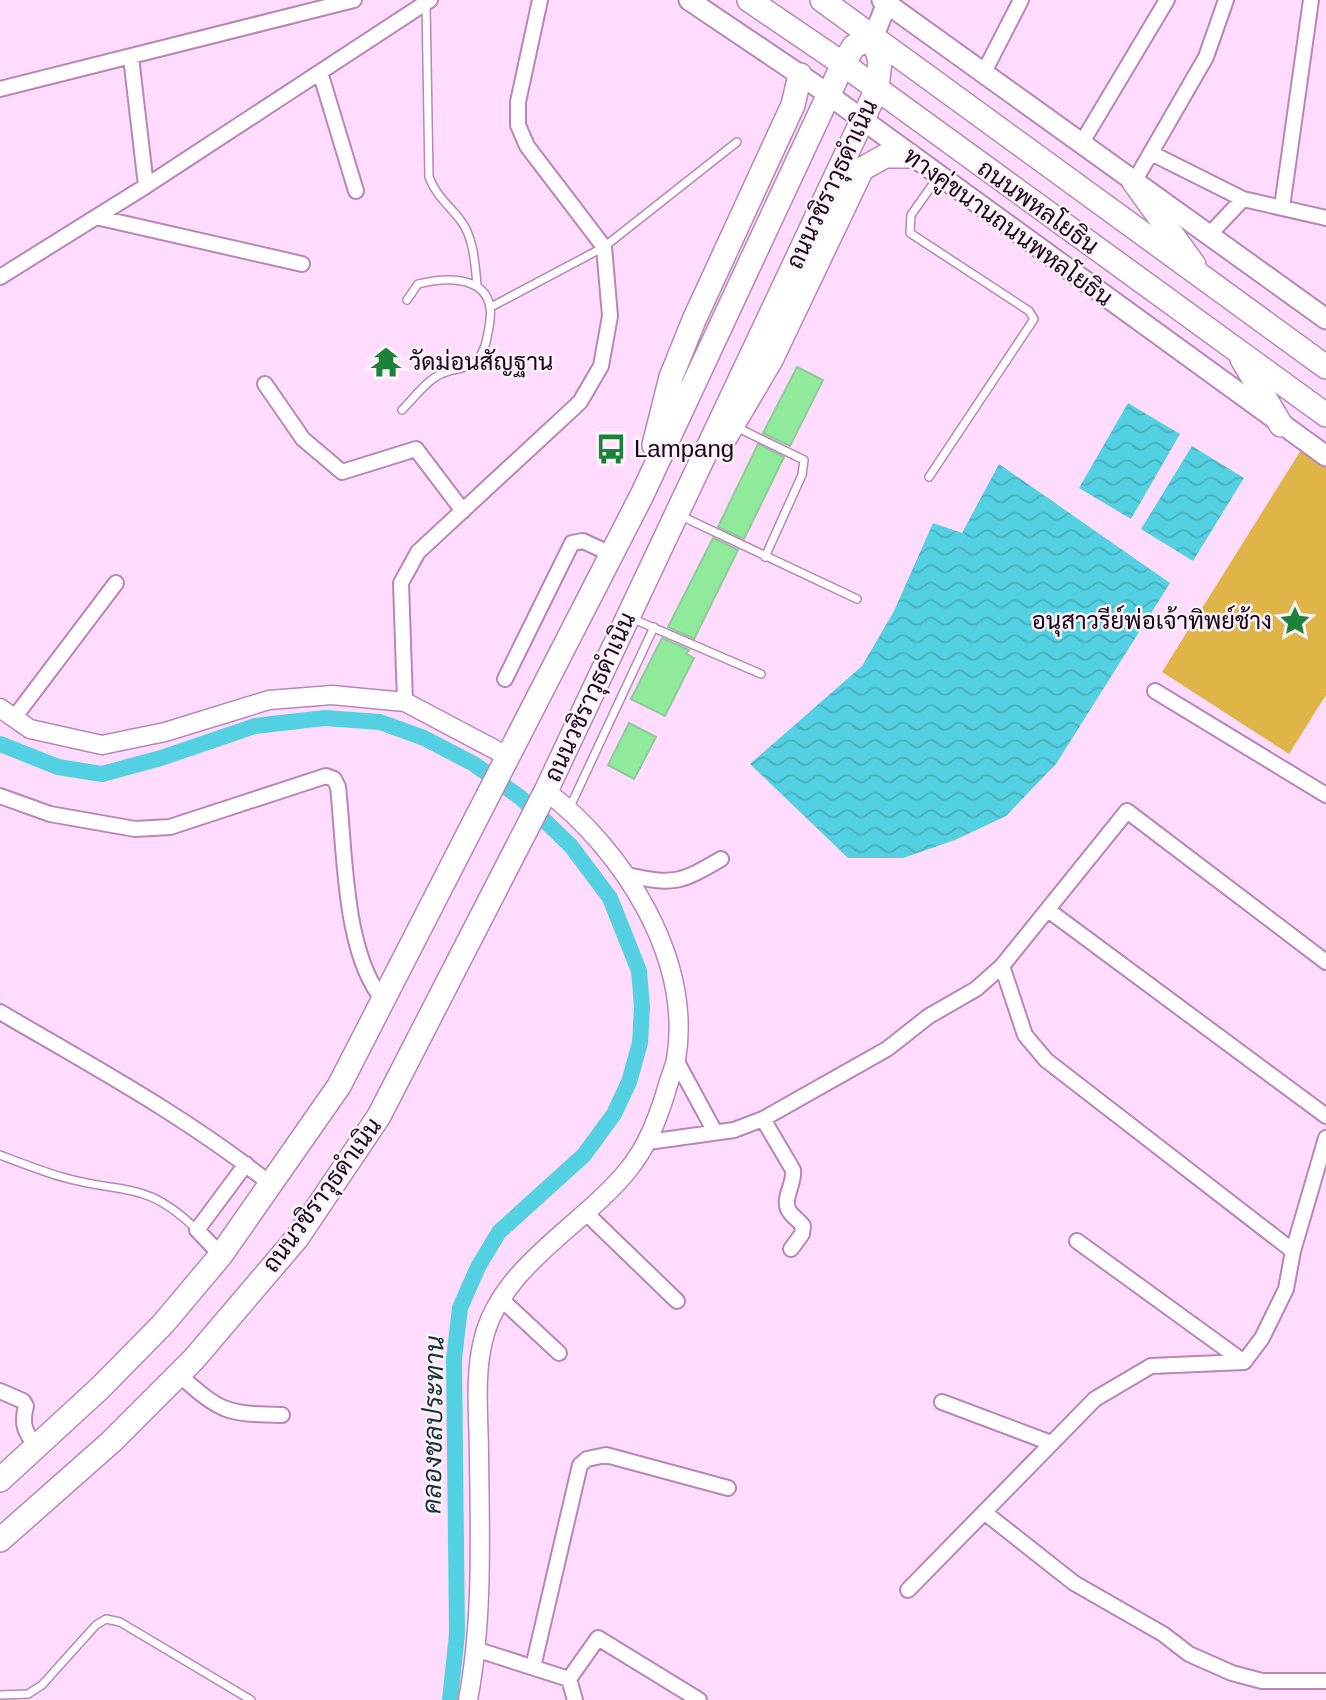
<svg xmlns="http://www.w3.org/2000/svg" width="1326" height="1700" font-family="Arial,Sarabun,sans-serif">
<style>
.green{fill:#dfb548}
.water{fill:url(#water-waves)}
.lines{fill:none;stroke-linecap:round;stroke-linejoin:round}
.canal{stroke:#53d0e1;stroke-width:16}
.building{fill:#8fea9c;stroke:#90ca97;stroke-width:2}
.service-casing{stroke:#ba85b8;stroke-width:10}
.minor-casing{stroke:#ba85b8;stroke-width:18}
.tertiary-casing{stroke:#ba85b8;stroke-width:21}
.secondary-casing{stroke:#ba85b8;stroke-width:23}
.primary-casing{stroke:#ba85b8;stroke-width:26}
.trunk-casing{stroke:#ba85b8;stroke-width:26}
.service{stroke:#fff;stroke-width:7}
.minor{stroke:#fff;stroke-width:14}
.tertiary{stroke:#fff;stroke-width:18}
.secondary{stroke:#fff;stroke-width:19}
.primary{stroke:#fff;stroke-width:23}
.trunk{stroke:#fff;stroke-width:23}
.labels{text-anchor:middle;stroke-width:5;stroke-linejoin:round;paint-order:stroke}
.street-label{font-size:24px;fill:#180618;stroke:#fef2fd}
.poi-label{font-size:24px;fill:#180618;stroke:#fef2fd;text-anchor:start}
.water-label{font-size:26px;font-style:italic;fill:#163135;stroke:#fef2fd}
</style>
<defs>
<pattern id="water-waves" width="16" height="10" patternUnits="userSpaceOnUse" patternTransform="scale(1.75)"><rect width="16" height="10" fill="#53d0e1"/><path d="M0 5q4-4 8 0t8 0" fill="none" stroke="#48b1c0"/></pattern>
</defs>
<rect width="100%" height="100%" fill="#ffdcfd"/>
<path class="green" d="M 1306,442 L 1326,456 L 1326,695 L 1289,754 L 1162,672 Z"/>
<path class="water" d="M 1128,403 L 1180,434 L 1131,519 L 1079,488 Z
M 1192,446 L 1244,478 L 1193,561 L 1141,529 Z
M 999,464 L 1170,583 L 1056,764 L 1006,816 L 955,840 L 903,858 L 848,858 L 750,764 L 862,666 L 894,611 L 933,523 L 962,533 Z"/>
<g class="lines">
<path class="canal" d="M 0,744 L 58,767 L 102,774 L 161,758 L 255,726 L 325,718 L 380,722 L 424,738 L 474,764 L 521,798 L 571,846 L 610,898 L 639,971 L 642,1007 L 640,1043 L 629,1082 L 614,1114 L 584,1155 L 499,1232 L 478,1267 L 460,1308 L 454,1359 L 457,1634 L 450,1700"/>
</g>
<path class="building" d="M 797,367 L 823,380 L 790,446 L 763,433 Z
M 758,444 L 784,457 L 744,539 L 718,527 Z
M 713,538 L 738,550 L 694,639 L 668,627 Z
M 662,638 L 689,650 L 686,654 L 694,658 L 665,716 L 631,699 Z
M 629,723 L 656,737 L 634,779 L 608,765 Z"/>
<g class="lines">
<g class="service-casing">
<path id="service" d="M 426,4 L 429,177 C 436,196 449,205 461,221 C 474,238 475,265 477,285
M 491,307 L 604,247 L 737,142
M 402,410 C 413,399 427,380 441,374 C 452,368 466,370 476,361 C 485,352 487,339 489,327 C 499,278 455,275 418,284 L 407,300
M 734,426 L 804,460 L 802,475 L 765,557
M 929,477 L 1034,319 L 1029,311 L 910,233 L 911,215 L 938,177
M 679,515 L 857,599
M 631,618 L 761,674
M 569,809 L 654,627
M 0,1155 C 21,1163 41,1171 62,1177 C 124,1195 145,1179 197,1230
M 0,1695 L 28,1694 L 42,1685 L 96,1625 L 106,1619 L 120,1622 L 251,1700"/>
</g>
<g class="minor-casing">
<path id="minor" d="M 131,57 L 146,186
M 320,72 L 356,191
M 983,74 L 1021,0
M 0,89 L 354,0
M 1081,144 L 1167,0
M 1151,153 L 1243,199
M 1134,182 L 1206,57 L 1226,0
M 1282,207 L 1311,0
M 96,217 L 302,264
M 1209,235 L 1243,199 L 1326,218
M 0,277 L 146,186 L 430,0
M 265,384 L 303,439 L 342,472 L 416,449 L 463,511
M 505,679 L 572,543 L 583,541 L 611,554
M 1155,691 L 1326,795
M 405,702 L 401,583 L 418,552 L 580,402 L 601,366 L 610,316 L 604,247 L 527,146 L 518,125 L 518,102 L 540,0
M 14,718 L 116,583
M 0,796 L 50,814 L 135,829 L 170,827 L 326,776 L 334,779 L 338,787 C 345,848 343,956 385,1002
M 627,875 C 674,885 680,883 721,859
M 1048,910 L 1326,1116
M 1002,966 L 1025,1035 L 1046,1060 L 1293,1251
M 0,1012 C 92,1066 189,1118 273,1186
M 676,1060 L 715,1132
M 763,1119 L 793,1170 C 795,1183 783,1197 788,1209 C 791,1216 799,1220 803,1226 L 802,1234 L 791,1249
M 648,1142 L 734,1130 L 763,1119 L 887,1049 L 929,1016 L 976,989 L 1002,966 L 1127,811 L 1326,962
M 587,1214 L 677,1301
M 1077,1241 L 1244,1362
M 221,1255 L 197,1230 L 246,1164
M 500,1298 L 559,1353
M 178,1374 C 221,1412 225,1414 282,1415
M 0,1391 L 23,1401 L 26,1406 C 21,1425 25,1432 37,1448
M 942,1402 L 1051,1443
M 984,1512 L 1074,1583 L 1163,1634 L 1189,1654 L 1232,1673 L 1262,1681 L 1326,1681
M 908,1590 L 1095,1399 L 1151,1366 L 1244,1362 L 1262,1338 L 1286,1289 L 1293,1251 L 1326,1138
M 475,1649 L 569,1679 L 598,1638 L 699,1700
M 533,1667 L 580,1465 L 587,1459 L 606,1455 L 728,1488
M 569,1679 L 575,1700"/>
</g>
<g class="tertiary-casing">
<path id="tertiary" d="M 0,708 L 30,729 L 102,745 L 165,732 L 269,700 L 332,695 L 405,702 L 509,757
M 468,1700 C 483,1621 480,1537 479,1457 C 479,1419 474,1378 483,1341 C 500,1266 582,1227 628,1170 C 646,1148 656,1123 665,1095 C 668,1083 673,1071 676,1060 C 693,958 623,850 546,791"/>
</g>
<g class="secondary-casing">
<path id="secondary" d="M 689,0 L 815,85 L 1326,456
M 882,0 L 1326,319
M 873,38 L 888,0"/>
</g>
<g class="primary-casing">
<path id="primary" d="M 725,438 L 771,360 L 862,169 L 885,156 L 910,156
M 654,445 L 671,377 L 694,320 L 793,105 L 800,75
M 0,1480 L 100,1388 L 163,1324 L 221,1255 L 339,1086 L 642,495 L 843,64 L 854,46 L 873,38 L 880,61 L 877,89 L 546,791 L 379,1116 L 297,1238 L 194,1359 L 111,1442 L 0,1540"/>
</g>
<g class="trunk-casing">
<path id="trunk" d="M 749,0 L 843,64 L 1326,415
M 822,0 L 1326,367
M 1134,182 L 1194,265
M 1242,359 L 1281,425"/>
</g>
<use href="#service" class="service"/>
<use href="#minor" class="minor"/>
<use href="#tertiary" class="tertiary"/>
<use href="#secondary" class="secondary"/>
<use href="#primary" class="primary"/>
<use href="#trunk" class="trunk"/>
</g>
<defs>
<g id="temple-bare" transform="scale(2.415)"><path d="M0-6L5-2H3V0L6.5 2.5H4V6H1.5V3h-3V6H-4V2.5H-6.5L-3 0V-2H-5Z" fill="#1b8338" stroke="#fef2fd" stroke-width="2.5" paint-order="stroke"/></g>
<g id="bus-bare" transform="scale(2.415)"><path d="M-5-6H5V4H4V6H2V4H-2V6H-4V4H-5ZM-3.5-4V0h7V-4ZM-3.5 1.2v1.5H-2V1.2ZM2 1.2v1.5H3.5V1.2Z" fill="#1b8338" stroke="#fef2fd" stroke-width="2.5" paint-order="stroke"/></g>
<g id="sight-bare" transform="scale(2.415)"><path d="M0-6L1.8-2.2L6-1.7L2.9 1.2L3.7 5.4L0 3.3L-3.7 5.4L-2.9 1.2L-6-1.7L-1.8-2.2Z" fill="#1b8338" stroke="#fef2fd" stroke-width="2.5" paint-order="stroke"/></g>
</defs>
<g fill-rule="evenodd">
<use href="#temple-bare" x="386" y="362"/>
<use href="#bus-bare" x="611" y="449"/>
<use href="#sight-bare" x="1295" y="621"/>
</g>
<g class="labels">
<g class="street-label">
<text transform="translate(832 184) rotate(-65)" y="8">ถนนวชิราวุธดำเนิน</text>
<text transform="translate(1038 207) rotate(36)" y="8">ถนนพหลโยธิน</text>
<text transform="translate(1008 227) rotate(36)" y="8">ทางคู่ขนานถนนพหลโยธิน</text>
<text transform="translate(590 697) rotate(-65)" y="8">ถนนวชิราวุธดำเนิน</text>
<text transform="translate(322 1195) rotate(-54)" y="8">ถนนวชิราวุธดำเนิน</text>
</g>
<g class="poi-label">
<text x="409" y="370">วัดม่อนสัญฐาน</text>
<text x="634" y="457">Lampang</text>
<text x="1272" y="629" text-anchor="end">อนุสาวรีย์พ่อเจ้าทิพย์ช้าง</text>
</g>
<g class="water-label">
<text transform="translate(433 1425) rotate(-89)" y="9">คลองชลประทาน</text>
</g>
</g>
</svg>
